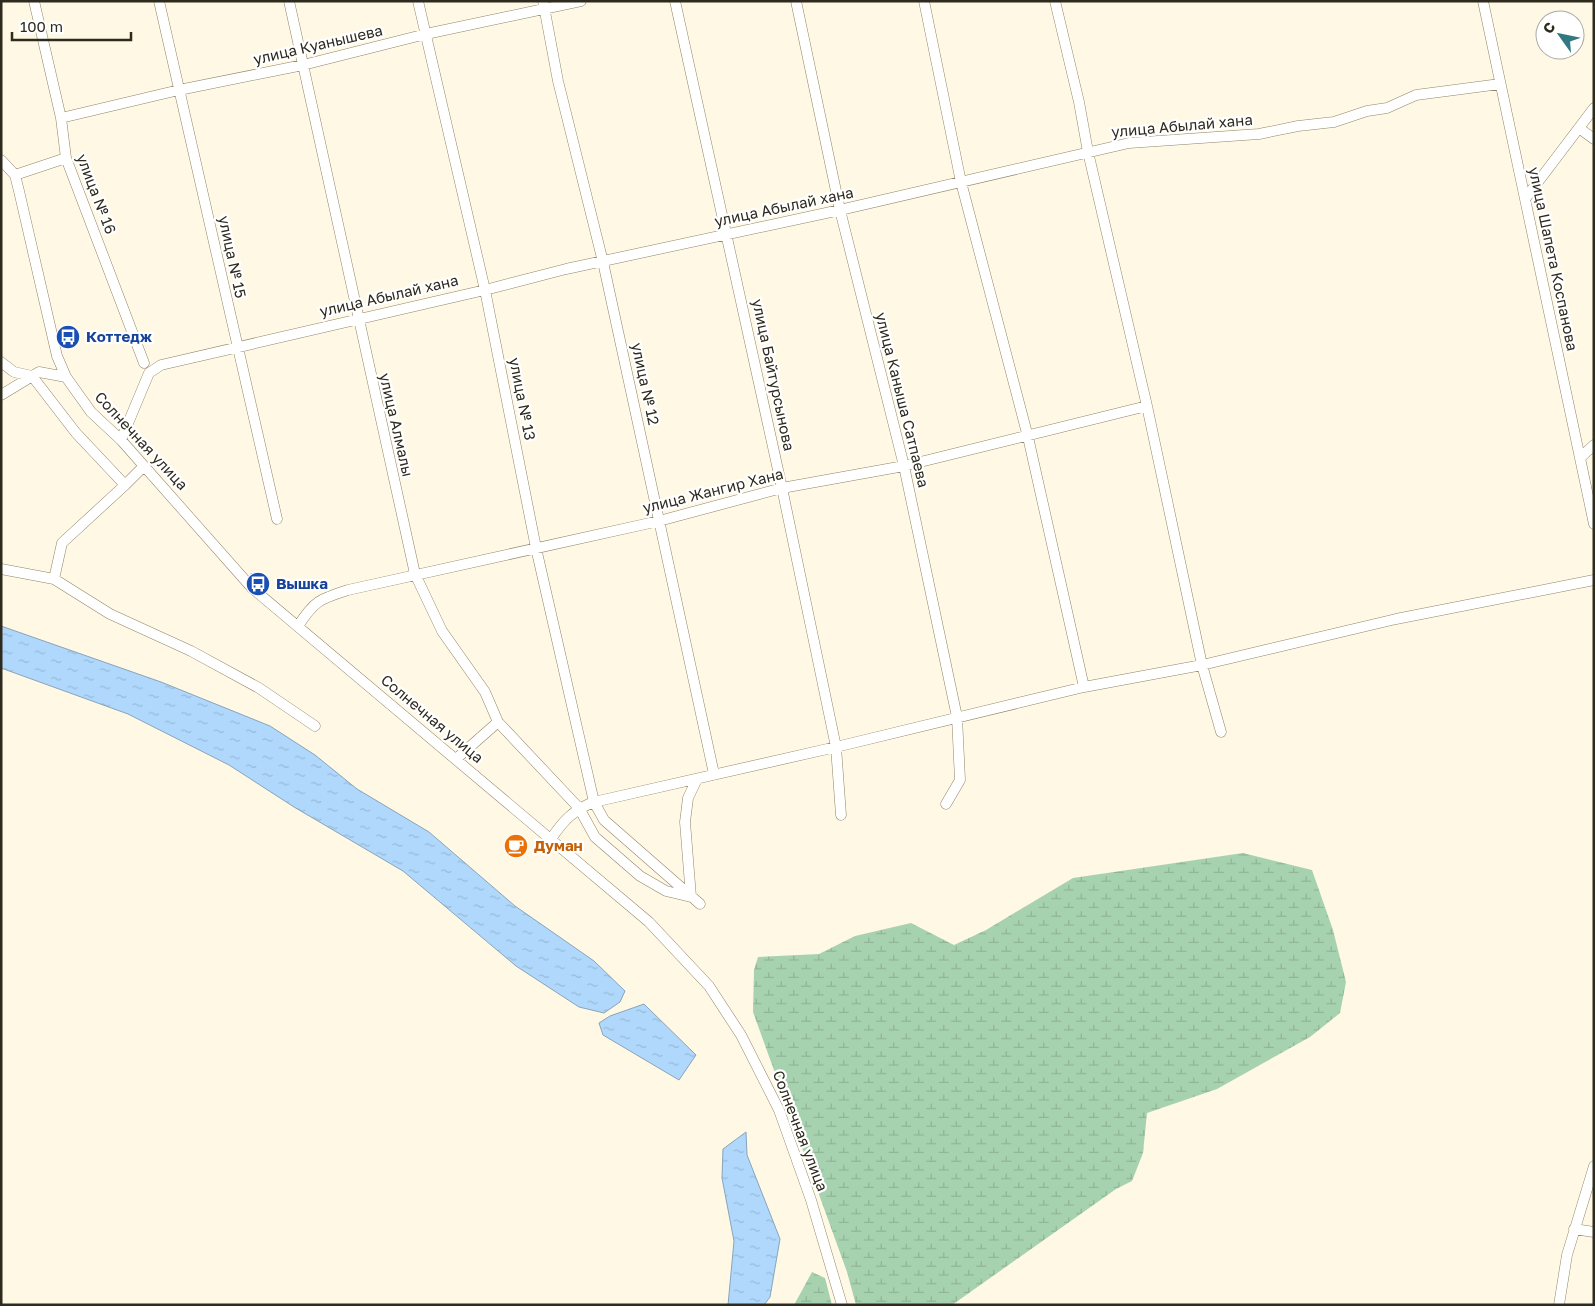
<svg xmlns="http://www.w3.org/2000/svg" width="1595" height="1306" font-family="'Golos Text',sans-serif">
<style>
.wetland{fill:url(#wetland-marsh)}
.water{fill:url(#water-ripples);stroke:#88a4b9}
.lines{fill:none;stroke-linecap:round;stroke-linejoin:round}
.minor-casing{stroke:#908568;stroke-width:11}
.minor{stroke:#fff;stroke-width:10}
.labels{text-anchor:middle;stroke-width:4.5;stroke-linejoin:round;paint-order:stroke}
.street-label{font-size:15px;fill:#2e2a1e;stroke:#fff}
.transit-label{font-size:15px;font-weight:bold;fill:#164399;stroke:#fff;text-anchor:start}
.food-label{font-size:15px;font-weight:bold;fill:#c56008;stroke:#fff;text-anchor:start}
</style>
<defs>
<pattern id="wetland-marsh" width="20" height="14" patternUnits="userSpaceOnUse" patternTransform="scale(1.25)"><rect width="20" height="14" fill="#a7d2b0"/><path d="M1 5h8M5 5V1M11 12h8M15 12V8" fill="none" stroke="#90b497"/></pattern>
<pattern id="water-ripples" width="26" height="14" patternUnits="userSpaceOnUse" patternTransform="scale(1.25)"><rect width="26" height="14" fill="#afd8fc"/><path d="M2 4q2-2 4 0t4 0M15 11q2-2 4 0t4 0" fill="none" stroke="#97bad8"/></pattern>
</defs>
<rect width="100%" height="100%" fill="#fff8e5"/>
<path class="wetland" d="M 1243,853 L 1312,870 L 1333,930 L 1346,982 L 1340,1013 L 1310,1037 L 1217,1089 L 1147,1113 L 1143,1153 L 1132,1181 L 1116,1189 L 952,1305 L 856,1305 L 847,1272 L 753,1012 L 754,970 L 758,957 L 819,954 L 855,936 L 911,923 L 954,945 L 986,930 L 1073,878 Z
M 812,1272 L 825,1278 L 832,1305 L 794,1305 Z"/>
<path class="water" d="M 1,626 L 161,682 L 270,726 L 315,755 L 357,789 L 429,832 L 515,906 L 594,961 L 625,991 L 620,1002 L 604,1013 L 579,1007 L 516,966 L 403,871 L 294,807 L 229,765 L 128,714 L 1,668 Z
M 644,1004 L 696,1055 L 679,1080 L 603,1035 L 599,1023 L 610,1016 Z
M 746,1132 L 747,1155 L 780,1239 L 770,1297 L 764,1305 L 728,1305 L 734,1241 L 722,1178 L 723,1149 Z"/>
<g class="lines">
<g class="minor-casing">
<path id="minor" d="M 34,1 L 61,118 L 66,158 L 144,363
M 159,1 L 277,519
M 289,1 L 415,574 L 442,631 L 485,692 L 498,722 L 579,808 L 595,837 L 640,876 L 666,891 L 691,897 L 685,822 L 688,798 L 697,779
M 418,1 L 485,290 L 536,548 L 594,802 L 604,820 L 700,904
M 543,1 L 558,81 L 603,262 L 714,774
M 675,1 L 782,488 L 836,747 L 841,815
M 796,1 L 840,210 L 904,466 L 957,717 L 960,780 L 946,804
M 924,1 L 961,182 L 1028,437 L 1084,687
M 1055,1 L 1079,102 L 1088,152 L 1147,406 L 1202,665 L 1221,732
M 1483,1 L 1594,524
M 61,118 L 179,90 L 303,65 L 426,34 L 581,1
M 1579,128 L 1594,139
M 1,160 L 15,175 L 19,191 L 57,356 L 66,377 L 91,412 L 121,440 L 252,588 L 649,922 L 709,986 L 741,1035 L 779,1110 L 811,1200 L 842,1305
M 15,175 L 66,158
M 1525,199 L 1594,108
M 1,362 L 14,372 L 32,376 L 76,433 L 125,485 L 62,543 L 54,579 L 1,569
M 1,395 L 39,372 L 66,377
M 121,440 L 149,373 L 161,365 L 485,290 L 566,269 L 840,210 L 1129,143 L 1259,134 L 1298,126 L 1334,122 L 1367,111 L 1387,108 L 1416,95 L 1500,84
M 1581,457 L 1594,445
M 125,485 L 144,466
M 54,579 L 110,614 L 191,651 L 259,688 L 315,726
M 298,626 C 315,600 320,599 348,590 L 659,521 L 782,488 L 904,466 L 1147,406
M 456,759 L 498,722
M 551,839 C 563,821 573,810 594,802 L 836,747 L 1084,687 L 1202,665 L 1396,619 L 1594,580
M 1574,1229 L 1594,1232
M 1559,1305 L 1567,1255 L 1594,1166"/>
</g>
<use href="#minor" class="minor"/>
</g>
<defs>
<g id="bus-disc" transform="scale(1.25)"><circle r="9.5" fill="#1a4fb4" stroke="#fff"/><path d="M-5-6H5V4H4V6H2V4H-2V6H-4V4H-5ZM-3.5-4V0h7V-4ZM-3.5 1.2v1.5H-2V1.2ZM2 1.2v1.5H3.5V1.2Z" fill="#fff"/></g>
<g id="cafe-disc" transform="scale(1.25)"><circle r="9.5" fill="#e8710a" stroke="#fff"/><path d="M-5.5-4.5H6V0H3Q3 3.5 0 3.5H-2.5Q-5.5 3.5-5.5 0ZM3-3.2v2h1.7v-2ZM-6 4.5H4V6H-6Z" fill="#fff"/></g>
</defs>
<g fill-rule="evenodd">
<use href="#bus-disc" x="68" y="337"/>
<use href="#bus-disc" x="258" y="584"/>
<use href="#cafe-disc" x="516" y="846"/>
</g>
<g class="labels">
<g class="street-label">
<text transform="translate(318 45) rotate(-13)" y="5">улица Куанышева</text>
<text transform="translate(1182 126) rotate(-5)" y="5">улица Абылай хана</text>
<text transform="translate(96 194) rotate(69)" y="5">улица № 16</text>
<text transform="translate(784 207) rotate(-12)" y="5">улица Абылай хана</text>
<text transform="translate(232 257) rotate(78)" y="5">улица № 15</text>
<text transform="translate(1553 259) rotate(78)" y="5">улица Шапета Коспанова</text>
<text transform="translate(389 296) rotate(-13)" y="5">улица Абылай хана</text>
<text transform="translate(773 375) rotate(78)" y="5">улица Байтурсынова</text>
<text transform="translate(645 384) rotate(78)" y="5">улица № 12</text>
<text transform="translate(522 399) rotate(79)" y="5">улица № 13</text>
<text transform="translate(902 400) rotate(76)" y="5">улица Каныша Сатпаева</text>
<text transform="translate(396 425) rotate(77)" y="5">улица Алмалы</text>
<text transform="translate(141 441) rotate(47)" y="5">Солнечная улица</text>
<text transform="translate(713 491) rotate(-14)" y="5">улица Жангир Хана</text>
<text transform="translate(432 719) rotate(40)" y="5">Солнечная улица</text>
<text transform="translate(800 1131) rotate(69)" y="5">Солнечная улица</text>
</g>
<g class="transit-label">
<text x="86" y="342">Коттедж</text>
<text x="276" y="589">Вышка</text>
</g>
<g class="food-label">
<text x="534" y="851">Думан</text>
</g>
</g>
<rect width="1595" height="1306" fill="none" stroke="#2e2a1e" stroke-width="5"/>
<g transform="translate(1560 35) rotate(303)"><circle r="24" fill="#ffffff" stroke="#abaaa5"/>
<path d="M0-4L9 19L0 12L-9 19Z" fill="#317981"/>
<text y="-8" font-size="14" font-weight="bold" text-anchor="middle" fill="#2e2a1e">С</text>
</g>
<path d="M12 32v8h119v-8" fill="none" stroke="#2e2a1e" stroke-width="2.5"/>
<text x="20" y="32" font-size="15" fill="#2e2a1e" stroke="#ffffff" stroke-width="4" paint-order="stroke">100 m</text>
</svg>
